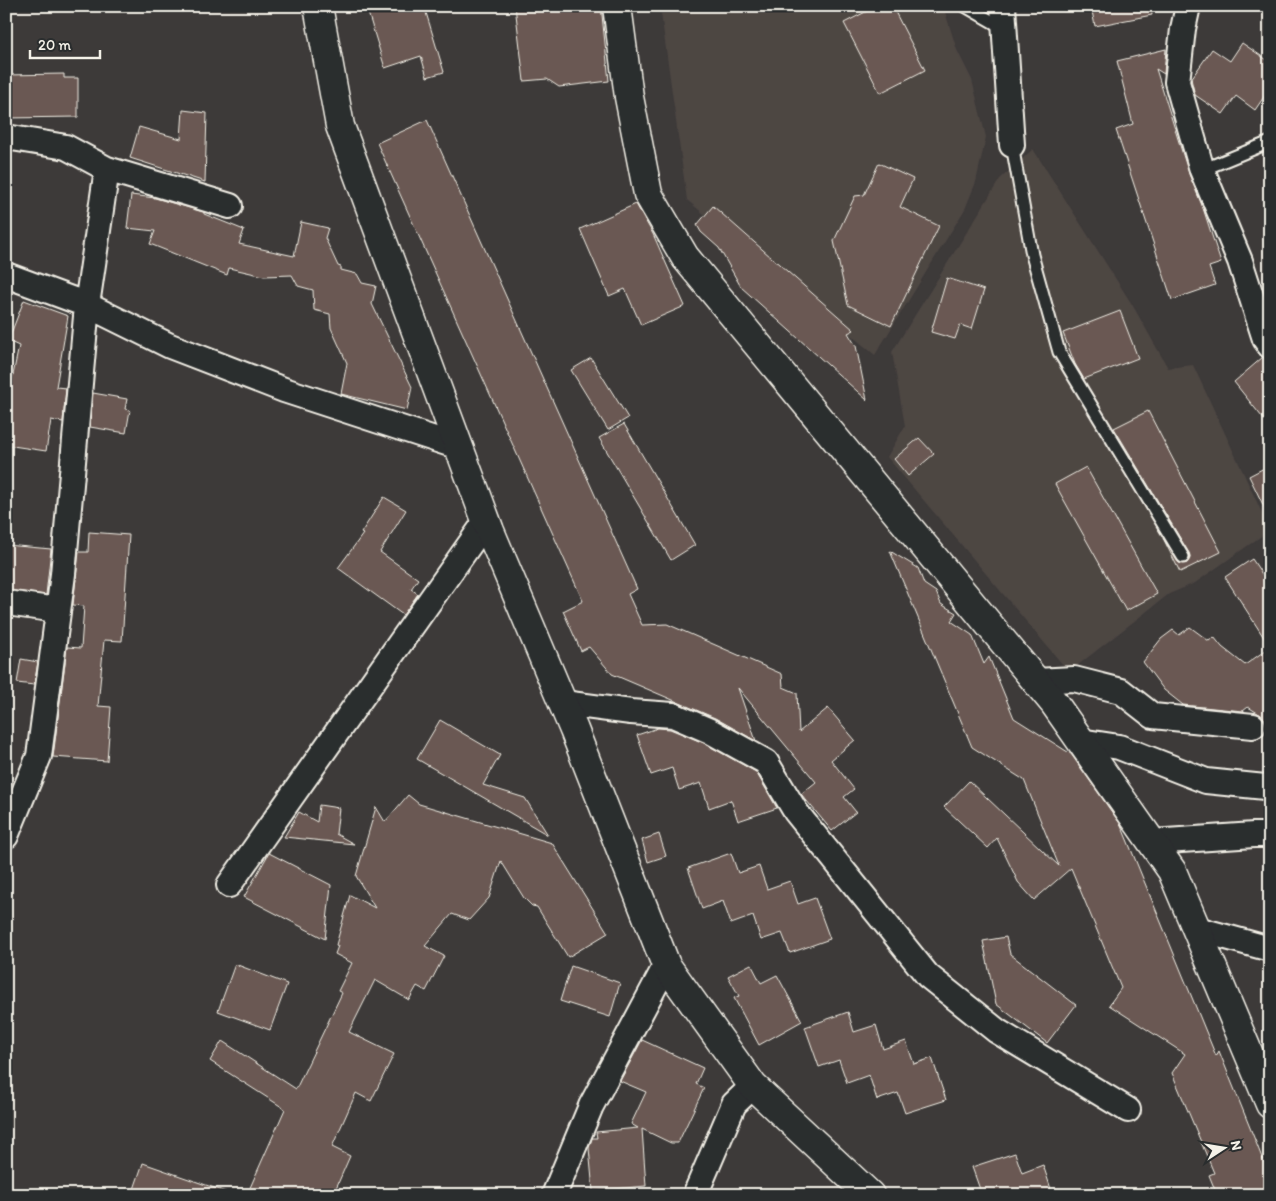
<svg xmlns="http://www.w3.org/2000/svg" width="1276" height="1201" font-family="Itim,sans-serif">
<style>
.built{fill:#4d4643}
.building{fill:#6a5952;stroke:#f4f1e8}
.lines{fill:none;stroke-linecap:round;stroke-linejoin:round}
.lane-casing{stroke:#f4f1e8;stroke-width:15}
.street-casing{stroke:#f4f1e8;stroke-width:28}
.secondary-casing{stroke:#f4f1e8;stroke-width:31}
.lane{stroke:#2a2d2e;stroke-width:11}
.street{stroke:#2a2d2e;stroke-width:24}
.secondary{stroke:#2a2d2e;stroke-width:28}
</style>
<rect width="100%" height="100%" fill="#3d3a39"/>
<filter id="ink" filterUnits="userSpaceOnUse"><feTurbulence type="fractalNoise" baseFrequency=".02" numOctaves="2"/><feDisplacementMap in="SourceGraphic" scale="10" xChannelSelector="R" yChannelSelector="G"/><feConvolveMatrix kernelMatrix="1 2 1 2 8 2 1 2 1" color-interpolation-filters="sRGB"/></filter>
<g filter="url(#ink)">
<path class="built" d="M 660,6 L 966,6 L 945,12 L 957,50 L 972,80 L 986,137 L 976,182 L 965,209 L 875,355 L 687,200 Z
M 1033,149 L 1133,306 L 1168,368 L 1193,365 L 1270,530 L 1195,583 L 1169,594 L 1069,672 L 887,457 L 905,426 L 892,352 L 1000,179 Z"/>
<path class="building" d="M 366,6 L 424,6 L 444,72 L 427,77 L 421,56 L 385,68 Z
M 515,6 L 601,6 L 609,81 L 559,87 L 547,79 L 524,81 Z
M 877,6 L 892,6 L 925,70 L 880,93 L 844,23 Z
M 1091,6 L 1151,6 L 1152,15 L 1095,26 Z
M 1242,43 L 1270,62 L 1270,88 L 1255,110 L 1236,96 L 1223,114 L 1195,95 L 1191,79 L 1212,49 L 1230,61 Z
M 1166,49 L 1164,74 L 1156,69 L 1189,174 L 1201,202 L 1221,263 L 1209,267 L 1215,285 L 1172,300 L 1116,130 L 1133,124 L 1117,61 Z
M 64,74 L 64,78 L 78,78 L 78,117 L 6,118 L 6,75 Z
M 183,110 L 207,113 L 205,182 L 130,158 L 139,127 L 181,139 Z
M 427,120 L 637,589 L 628,594 L 642,625 L 667,624 L 782,674 L 783,687 L 797,693 L 799,732 L 828,708 L 855,740 L 831,760 L 854,789 L 844,797 L 856,812 L 832,831 L 801,794 L 816,782 L 738,688 L 756,741 L 715,718 L 612,674 L 589,647 L 581,651 L 563,611 L 583,601 L 377,143 Z
M 879,163 L 913,179 L 900,207 L 939,226 L 891,326 L 848,305 L 834,241 L 855,196 L 864,195 Z
M 131,195 L 155,198 L 204,212 L 204,214 L 244,230 L 239,244 L 294,256 L 301,222 L 328,228 L 325,238 L 338,266 L 341,267 L 341,270 L 357,274 L 362,283 L 376,286 L 372,304 L 412,387 L 407,410 L 341,394 L 347,363 L 331,328 L 330,314 L 314,310 L 313,290 L 298,286 L 292,275 L 264,276 L 229,268 L 227,275 L 150,244 L 155,231 L 127,228 Z
M 636,204 L 653,234 L 685,306 L 641,325 L 625,289 L 609,296 L 580,229 Z
M 713,206 L 854,330 L 848,333 L 856,346 L 867,400 L 741,287 L 719,248 L 701,232 L 697,225 Z
M 947,278 L 984,290 L 972,329 L 960,325 L 955,339 L 931,332 Z
M 24,300 L 68,316 L 56,387 L 66,388 L 63,422 L 51,420 L 46,451 L 6,445 L 6,394 L 9,394 L 19,346 L 8,341 Z
M 1120,311 L 1138,358 L 1084,379 L 1075,364 L 1063,333 Z
M 1263,357 L 1270,359 L 1270,427 L 1234,382 Z
M 591,358 L 628,418 L 608,430 L 571,370 Z
M 93,393 L 127,399 L 125,409 L 130,410 L 126,433 L 90,427 Z
M 1148,411 L 1221,552 L 1180,572 L 1163,538 L 1179,563 L 1187,563 L 1190,557 L 1189,553 L 1114,428 Z
M 624,424 L 695,545 L 671,560 L 599,438 Z
M 919,438 L 934,454 L 908,476 L 894,459 Z
M 1270,465 L 1270,519 L 1249,476 Z
M 1086,467 L 1157,594 L 1126,611 L 1055,484 Z
M 384,497 L 406,510 L 380,552 L 418,579 L 411,589 L 418,594 L 403,615 L 338,568 L 363,534 L 361,533 Z
M 89,532 L 129,535 L 122,641 L 104,640 L 98,706 L 111,707 L 107,761 L 53,757 L 67,647 L 81,648 L 84,606 L 73,605 L 79,552 L 88,552 Z
M 6,545 L 51,549 L 46,595 L 6,590 Z
M 890,551 L 918,568 L 924,584 L 936,592 L 941,604 L 956,613 L 951,621 L 972,635 L 984,664 L 989,657 L 1014,718 L 1071,754 L 1121,825 L 1216,1056 L 1219,1051 L 1257,1145 L 1270,1178 L 1270,1195 L 1217,1195 L 1209,1175 L 1214,1173 L 1172,1073 L 1185,1054 L 1109,1005 L 1121,988 L 1071,868 L 1034,900 L 1018,882 L 997,838 L 988,848 L 944,807 L 969,781 L 1059,866 L 1024,780 L 972,747 Z
M 1252,559 L 1270,586 L 1270,647 L 1225,577 Z
M 1190,627 L 1209,641 L 1214,637 L 1222,647 L 1245,665 L 1270,647 L 1270,724 L 1261,715 L 1248,707 L 1243,711 L 1183,705 L 1164,690 L 1143,662 L 1161,639 L 1173,630 L 1179,635 Z
M 21,659 L 38,662 L 34,685 L 17,683 Z
M 440,720 L 500,755 L 483,785 L 525,798 L 548,835 L 417,759 Z
M 658,728 L 670,729 L 704,743 L 756,772 L 777,808 L 738,821 L 731,800 L 709,808 L 701,783 L 679,790 L 672,768 L 651,775 L 637,735 Z
M 408,795 L 419,804 L 552,843 L 608,933 L 568,957 L 537,907 L 532,906 L 524,898 L 501,861 L 489,898 L 469,920 L 452,914 L 425,946 L 444,956 L 426,991 L 417,986 L 409,1000 L 375,980 L 349,1032 L 394,1054 L 371,1101 L 356,1093 L 332,1147 L 350,1156 L 333,1195 L 260,1195 L 249,1190 L 285,1109 L 210,1061 L 222,1041 L 296,1089 L 342,993 L 338,991 L 352,963 L 335,954 L 338,946 L 336,945 L 350,895 L 375,908 L 356,876 L 376,807 L 385,822 Z
M 319,805 L 339,808 L 336,834 L 354,844 L 284,837 L 299,812 L 317,822 Z
M 659,834 L 666,856 L 648,862 L 642,840 Z
M 269,853 L 331,885 L 325,939 L 244,897 Z
M 731,853 L 738,873 L 759,866 L 767,889 L 790,881 L 798,904 L 815,898 L 830,939 L 790,953 L 782,933 L 761,940 L 753,916 L 731,924 L 723,901 L 702,909 L 688,868 Z
M 1006,937 L 1010,954 L 1076,1005 L 1047,1043 L 996,1004 L 983,941 Z
M 235,964 L 287,984 L 270,1030 L 218,1011 Z
M 751,964 L 761,983 L 777,975 L 802,1021 L 759,1045 L 734,998 L 739,996 L 728,976 Z
M 571,966 L 620,983 L 610,1017 L 560,1001 Z
M 848,1012 L 854,1032 L 876,1025 L 883,1049 L 906,1041 L 914,1064 L 932,1058 L 946,1100 L 905,1113 L 898,1093 L 877,1100 L 869,1075 L 847,1083 L 839,1060 L 819,1067 L 805,1027 Z
M 642,1040 L 703,1068 L 696,1084 L 704,1088 L 678,1143 L 671,1143 L 642,1129 L 646,1186 L 593,1191 L 589,1148 L 592,1138 L 597,1138 L 596,1132 L 638,1128 L 631,1124 L 646,1092 L 620,1081 Z
M 1015,1153 L 1022,1173 L 1043,1165 L 1053,1195 L 982,1195 L 972,1167 Z
M 143,1163 L 226,1192 L 226,1195 L 132,1195 Z"/>
<g class="lines">
<g class="lane-casing">
<path id="lane" d="M 965,6 L 1005,29
M 1012,145 L 1032,255 L 1059,352 L 1183,557
M 1202,170 L 1270,142"/>
</g>
<g class="street-casing">
<path id="street" d="M 1003,6 L 1012,145
M 1188,6 L 1183,29 L 1177,82 L 1202,170 L 1240,261 L 1265,339 L 1270,346
M 6,137 L 66,147 L 107,169
M 6,275 L 87,305 L 170,346 L 284,390 L 459,447
M 6,603 L 58,610
M 1036,681 L 1074,679 L 1121,691 L 1153,716 L 1253,726
M 563,703 L 631,712 L 673,715 L 710,731 L 766,762 L 796,812 L 928,976 L 997,1031 L 1128,1110
M 1080,741 L 1119,747 L 1206,781 L 1265,787
M 6,836 L 39,756 L 63,574 L 87,305 L 107,169 L 230,206
M 1152,842 L 1254,835 L 1270,835
M 229,885 L 487,520
M 1197,929 L 1270,949
M 554,1195 L 591,1106 L 666,965
M 695,1195 L 734,1104 L 753,1086"/>
</g>
<g class="secondary-casing">
<path id="secondary" d="M 318,6 L 340,126 L 490,531 L 574,730 L 666,965 L 753,1086 L 870,1195
M 617,6 L 629,97 L 648,194 L 685,257 L 1054,703 L 1172,871 L 1270,1104"/>
</g>
<use href="#lane" class="lane"/>
<use href="#street" class="street"/>
<use href="#secondary" class="secondary"/>
</g>
</g>
<rect width="1276" height="1201" fill="none" stroke="#2a2d2e" stroke-width="25"/>
<rect x="12" y="12" width="1251" height="1176" fill="none" stroke="#f4f1e8" stroke-width="2" filter="url(#ink)"/>
<g transform="translate(1224 1148) rotate(78)" stroke="#2a2d2e" stroke-width="4" paint-order="stroke">
<path d="M0-4L9 19L0 12L-9 19Z" fill="#f4f1e8"/>
<text y="-8" font-size="14" font-weight="bold" text-anchor="middle" fill="#f4f1e8">N</text>
</g>
<path d="M30 50v8h70v-8" fill="none" stroke="#f4f1e8" stroke-width="2.5"/>
<text x="38" y="50" font-size="15" fill="#f4f1e8" stroke="#2a2d2e" stroke-width="4" paint-order="stroke">20 m</text>
</svg>
